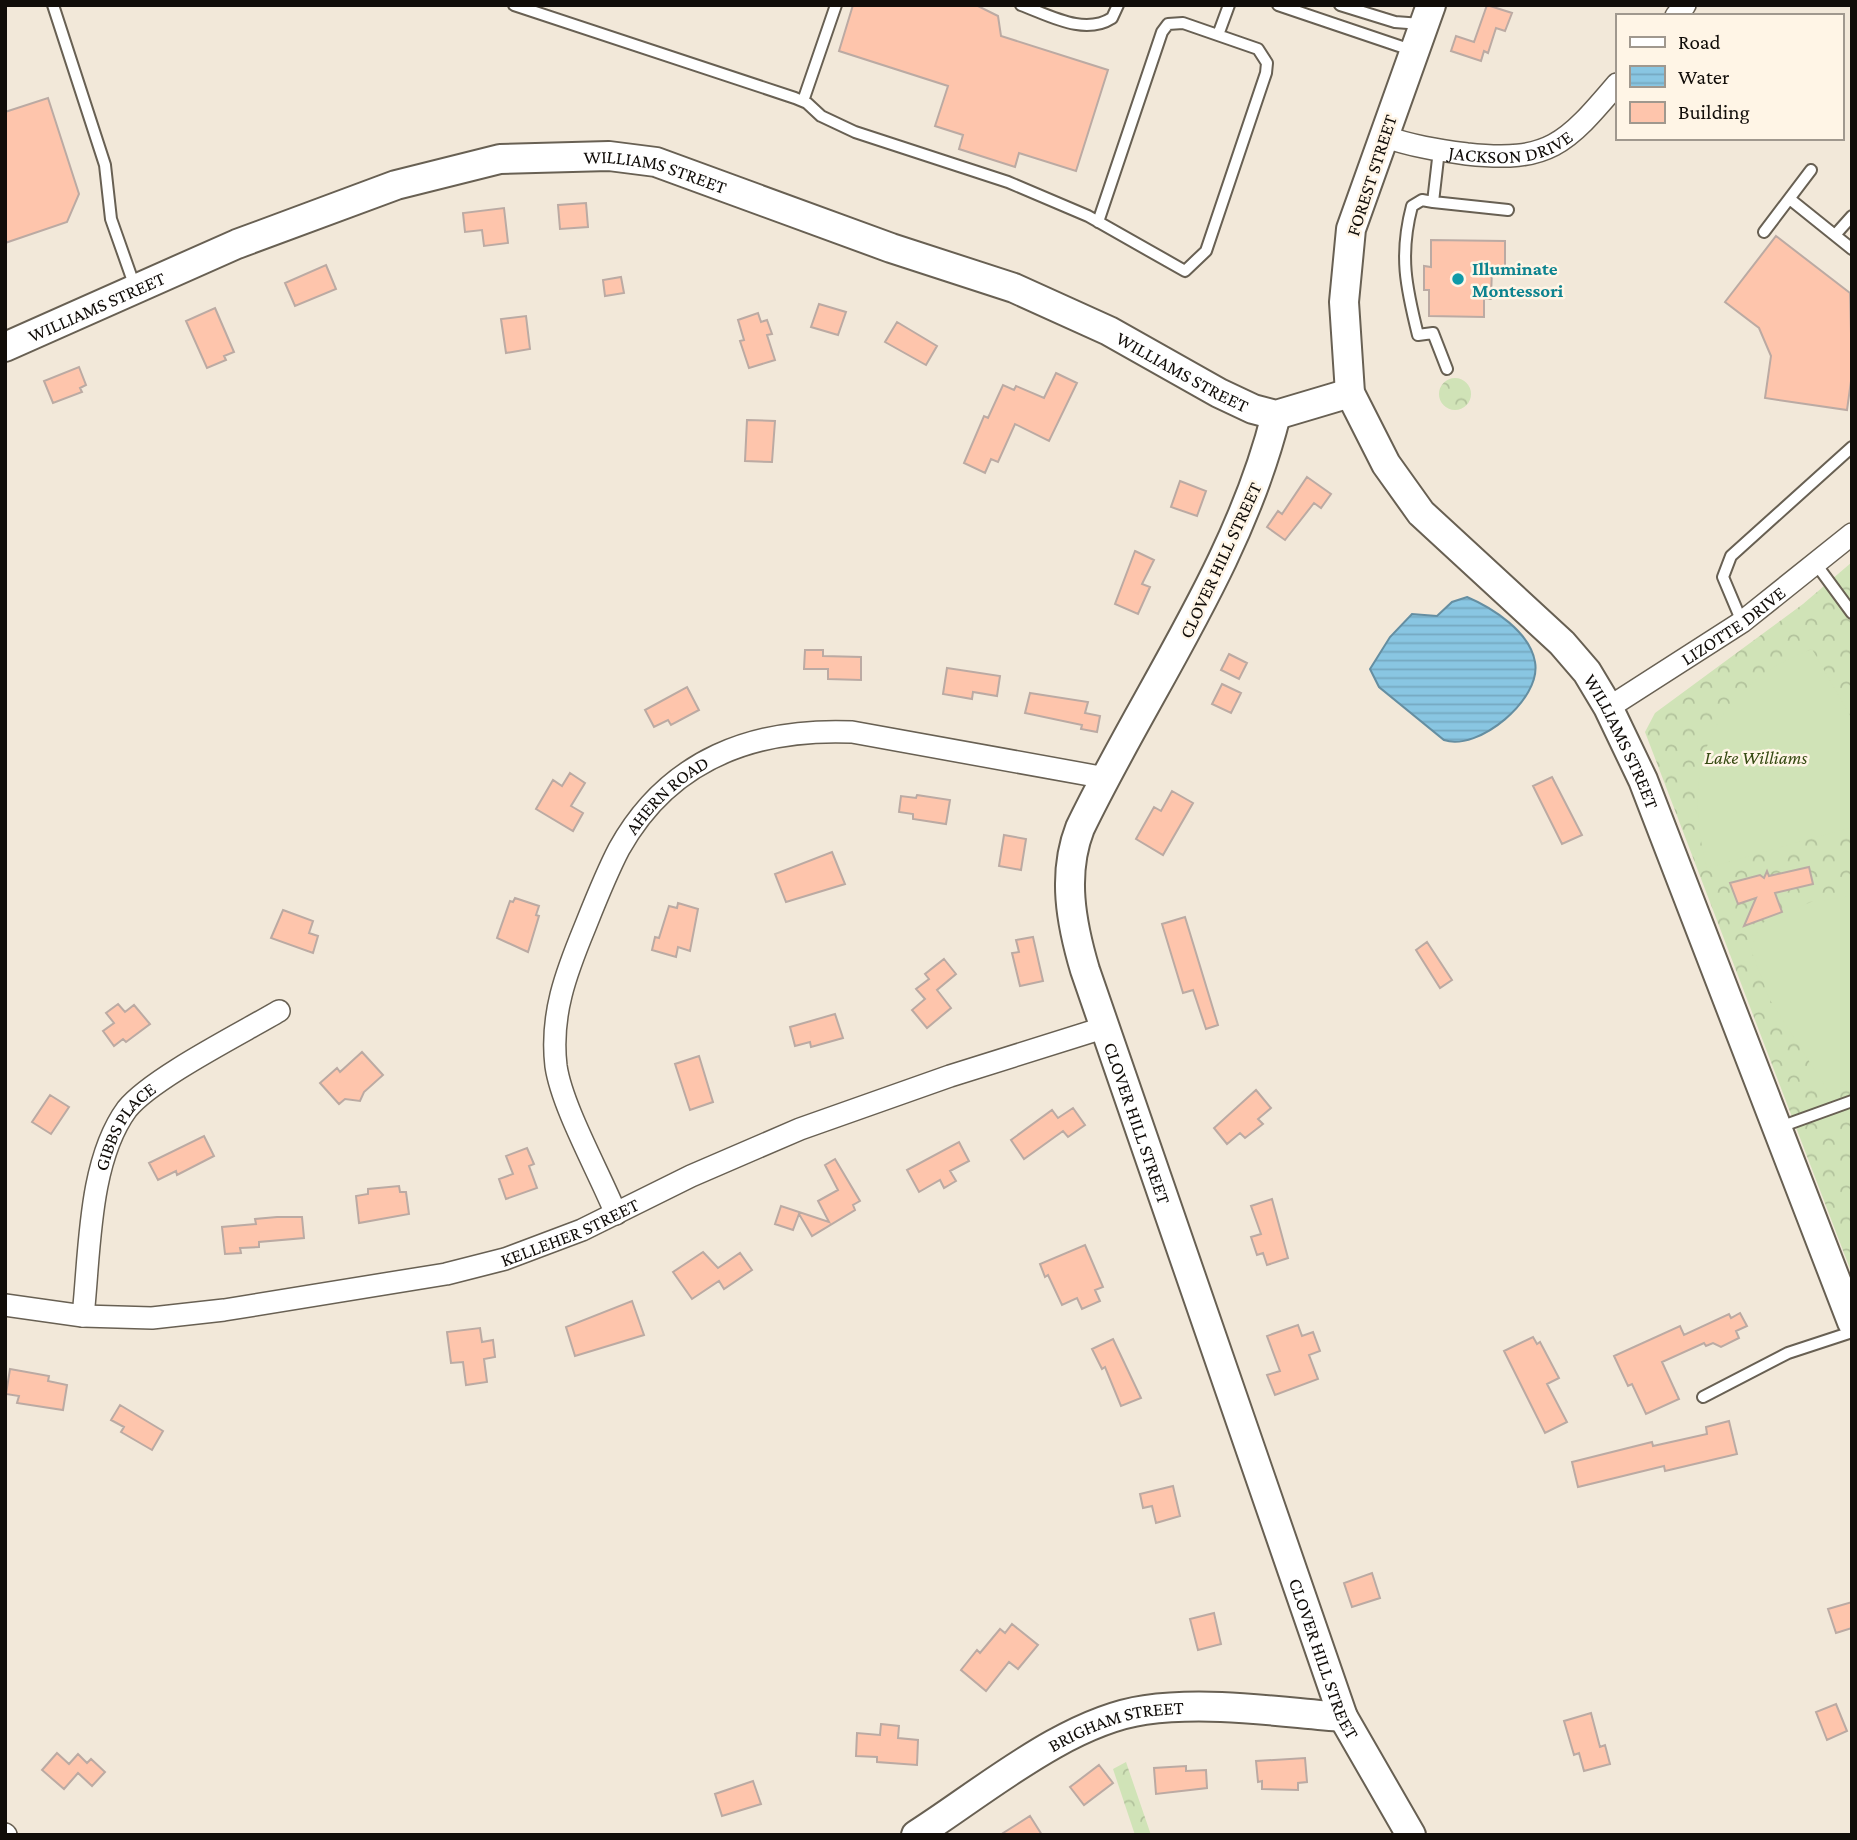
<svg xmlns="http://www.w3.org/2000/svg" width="1857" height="1840" font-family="'Crimson Pro',serif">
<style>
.forest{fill:url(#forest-crowns)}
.pitch{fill:#d0e3b7}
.water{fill:url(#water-rules);stroke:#658ea1;stroke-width:2}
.building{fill:#fec5ac;stroke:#bbaaa3;stroke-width:2}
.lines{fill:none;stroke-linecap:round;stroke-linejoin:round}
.lane-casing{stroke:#686053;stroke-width:14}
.street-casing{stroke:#686053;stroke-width:24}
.secondary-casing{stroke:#686053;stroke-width:32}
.lane{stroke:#fff;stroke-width:10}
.street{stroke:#fff;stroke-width:21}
.secondary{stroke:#fff;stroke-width:28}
.culture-dot{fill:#0f9aa8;stroke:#fff5e6;stroke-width:2.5}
.labels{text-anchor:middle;stroke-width:5;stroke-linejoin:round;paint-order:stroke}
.street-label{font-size:19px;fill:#110d09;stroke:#fff5e6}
.culture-label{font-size:19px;font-weight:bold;fill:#0d838f;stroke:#fff5e6;text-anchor:start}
.park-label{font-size:19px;font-style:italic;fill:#364a12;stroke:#fff5e6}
</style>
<defs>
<pattern id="forest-crowns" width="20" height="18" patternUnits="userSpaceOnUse" patternTransform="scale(1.75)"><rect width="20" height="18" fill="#d0e3b7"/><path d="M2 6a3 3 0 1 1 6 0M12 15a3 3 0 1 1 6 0" fill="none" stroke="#b2c29c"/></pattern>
<pattern id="water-rules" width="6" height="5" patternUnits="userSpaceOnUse" patternTransform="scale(1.75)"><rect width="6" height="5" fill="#89c6e2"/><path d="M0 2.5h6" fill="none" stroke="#75a9c1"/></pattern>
</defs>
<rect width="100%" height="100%" fill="#f2e8d9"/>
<path class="forest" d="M1439 394a16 16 0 1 1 32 0a16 16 0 1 1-32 0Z
M 1852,562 L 1852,1274 L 1645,732 L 1655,713 L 1803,604 Z
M 1126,1762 L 1151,1835 L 1135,1835 L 1113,1769 Z"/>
<path class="pitch" d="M 1812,649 L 1852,719 L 1852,827 L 1707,868 C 1680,767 1712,687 1812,649 Z
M 1852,896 L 1852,1082 L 1830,1094 L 1770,1000 L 1751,950 L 1760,924 L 1811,902 Z"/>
<path class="water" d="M 1467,597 C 1493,608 1530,632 1535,662 C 1542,699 1478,752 1444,740 L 1379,687 L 1370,669 L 1390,637 L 1412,614 L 1437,616 L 1452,602 Z"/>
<path class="building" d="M 853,5 L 976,5 L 998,16 L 1001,36 L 1108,70 L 1076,171 L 1019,153 L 1015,167 L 959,149 L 963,135 L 935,126 L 948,86 L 839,51 Z
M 1487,5 L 1512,13 L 1505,31 L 1496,28 L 1488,53 L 1484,51 L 1481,61 L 1451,51 L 1456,36 L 1474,42 Z
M 48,98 L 79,194 L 67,222 L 5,243 L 5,112 Z
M 586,203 L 588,227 L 560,229 L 558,205 Z
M 504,208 L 508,243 L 484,246 L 482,230 L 465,232 L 463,213 Z
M 1776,236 L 1850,293 L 1852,374 L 1847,410 L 1765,398 L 1771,356 L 1759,328 L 1725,302 Z
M 1431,240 L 1505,241 L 1505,268 L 1492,267 L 1491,299 L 1484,299 L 1484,317 L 1429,316 L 1429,290 L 1424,290 L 1424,266 L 1431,267 Z
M 326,265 L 336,289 L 295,306 L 285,283 Z
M 621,277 L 624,293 L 605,296 L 603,280 Z
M 819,304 L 846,312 L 838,335 L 811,327 Z
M 215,308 L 234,352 L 224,356 L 226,360 L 207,368 L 186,321 Z
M 758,313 L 761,322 L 767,320 L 772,334 L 767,335 L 775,360 L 749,368 L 740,341 L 744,340 L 738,320 Z
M 526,316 L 530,349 L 506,353 L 501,319 Z
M 897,322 L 937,346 L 926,365 L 885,342 Z
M 79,367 L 86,385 L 80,388 L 82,392 L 53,403 L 44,381 Z
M 1056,373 L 1077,383 L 1049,441 L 1015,424 L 998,462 L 991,459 L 985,473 L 964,463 L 984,416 L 988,418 L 1003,385 L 1014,390 L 1016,386 L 1044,398 Z
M 747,420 L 775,421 L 772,462 L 745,461 Z
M 1307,477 L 1331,494 L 1321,508 L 1314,503 L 1285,540 L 1267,527 L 1278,511 L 1282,514 Z
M 1180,481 L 1206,491 L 1197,516 L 1171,507 Z
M 1135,551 L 1154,560 L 1142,584 L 1150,587 L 1138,614 L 1115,604 Z
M 805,650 L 823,650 L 823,656 L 861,657 L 861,680 L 828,679 L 828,669 L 804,669 Z
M 1229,654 L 1247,663 L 1239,679 L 1221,670 Z
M 947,668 L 1000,676 L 997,696 L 973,692 L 972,699 L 943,694 Z
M 1222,684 L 1241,693 L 1231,713 L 1212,704 Z
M 687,687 L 699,710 L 671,725 L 668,720 L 654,727 L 645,710 Z
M 1030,693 L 1088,702 L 1085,713 L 1100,716 L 1097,732 L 1081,729 L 1082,725 L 1025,713 Z
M 570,773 L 585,783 L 571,806 L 583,813 L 573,831 L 536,809 L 553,780 L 562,786 Z
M 1552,777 L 1582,835 L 1562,844 L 1533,786 Z
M 1172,791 L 1193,803 L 1163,855 L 1136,839 L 1154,807 L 1161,811 Z
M 917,795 L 950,800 L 946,824 L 913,819 L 913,814 L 899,812 L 901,796 L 916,798 Z
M 1004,835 L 1026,839 L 1021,870 L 999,866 Z
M 832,852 L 845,884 L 786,902 L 775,874 Z
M 1809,867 L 1813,884 L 1775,893 L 1782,912 L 1744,926 L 1756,898 L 1738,904 L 1730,883 L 1760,875 L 1764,878 L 1767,871 L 1769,876 Z
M 515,898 L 539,906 L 536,915 L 539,916 L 528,952 L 497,938 L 510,901 L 513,902 Z
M 678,903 L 698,909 L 690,951 L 678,947 L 676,957 L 652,950 L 655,937 L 659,938 L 669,906 L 677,908 Z
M 283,910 L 313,921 L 309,933 L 318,936 L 313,953 L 271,938 Z
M 1185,917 L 1218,1025 L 1206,1029 L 1193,990 L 1183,993 L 1162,924 Z
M 1033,937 L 1043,981 L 1020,986 L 1012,953 L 1019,952 L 1016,940 Z
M 1427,942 L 1452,980 L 1440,988 L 1416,950 Z
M 944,959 L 956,974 L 937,990 L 951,1008 L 927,1028 L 912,1010 L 925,999 L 916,989 L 929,979 L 925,974 Z
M 118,1004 L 125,1012 L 134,1005 L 150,1024 L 126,1042 L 123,1039 L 114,1046 L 103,1031 L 114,1023 L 106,1013 Z
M 835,1014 L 843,1038 L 811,1047 L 810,1042 L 795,1046 L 790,1027 Z
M 362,1052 L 383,1075 L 364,1092 L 360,1101 L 345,1099 L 339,1104 L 320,1083 L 337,1068 L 340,1072 Z
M 699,1056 L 713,1102 L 690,1110 L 675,1064 Z
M 1256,1090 L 1271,1108 L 1258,1119 L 1263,1124 L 1245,1138 L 1240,1133 L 1227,1144 L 1214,1128 Z
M 50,1095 L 69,1107 L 51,1134 L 32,1122 Z
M 1073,1108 L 1085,1125 L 1068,1137 L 1063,1131 L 1024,1159 L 1011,1140 L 1052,1110 L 1058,1118 Z
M 204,1136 L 214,1156 L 177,1175 L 176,1171 L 158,1180 L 149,1163 Z
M 959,1142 L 969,1161 L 950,1171 L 956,1181 L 944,1188 L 940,1180 L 919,1192 L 907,1170 Z
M 527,1148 L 534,1164 L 529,1166 L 537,1188 L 506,1199 L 499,1179 L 513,1174 L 506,1156 Z
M 835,1159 L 860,1201 L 853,1205 L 855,1210 L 812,1236 L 799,1214 L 793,1230 L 775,1224 L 781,1206 L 829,1222 L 818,1201 L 838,1190 L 825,1165 Z
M 399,1186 L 400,1192 L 406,1192 L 409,1214 L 359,1223 L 356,1196 L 368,1194 L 368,1189 Z
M 1272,1199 L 1288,1258 L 1267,1265 L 1263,1253 L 1257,1255 L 1251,1237 L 1261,1234 L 1251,1206 Z
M 277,1217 L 302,1217 L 304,1238 L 259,1242 L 259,1247 L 240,1248 L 241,1253 L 225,1254 L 222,1227 L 256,1224 L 255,1219 Z
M 1085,1245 L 1103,1287 L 1095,1290 L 1100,1301 L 1082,1309 L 1077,1298 L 1062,1305 L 1048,1275 L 1045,1277 L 1040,1264 Z
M 703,1252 L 718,1268 L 740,1253 L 752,1270 L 724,1289 L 719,1281 L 692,1299 L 673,1272 Z
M 632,1301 L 644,1335 L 575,1356 L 566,1327 Z
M 1740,1313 L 1747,1326 L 1736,1331 L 1739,1338 L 1721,1347 L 1713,1343 L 1706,1346 L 1704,1343 L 1662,1362 L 1679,1399 L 1646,1414 L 1632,1384 L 1628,1386 L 1614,1356 L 1680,1326 L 1684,1335 L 1729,1314 L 1731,1318 Z
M 1298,1325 L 1302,1336 L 1313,1332 L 1320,1351 L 1309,1355 L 1318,1379 L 1275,1395 L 1267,1375 L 1280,1371 L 1267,1336 Z
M 480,1328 L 482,1342 L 493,1340 L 495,1357 L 484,1359 L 487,1382 L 466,1385 L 463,1362 L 451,1363 L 447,1332 Z
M 1533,1337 L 1537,1344 L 1540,1342 L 1559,1378 L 1547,1384 L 1567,1422 L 1545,1433 L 1504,1351 Z
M 1113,1339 L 1141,1398 L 1121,1406 L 1105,1367 L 1102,1369 L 1092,1349 Z
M 10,1369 L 49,1376 L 48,1381 L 67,1385 L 63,1410 L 17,1403 L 19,1396 L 6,1394 Z
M 120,1405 L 163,1431 L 152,1450 L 121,1432 L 124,1427 L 111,1420 Z
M 1729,1421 L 1737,1454 L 1665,1471 L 1664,1466 L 1578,1487 L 1572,1462 L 1652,1442 L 1653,1446 L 1707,1434 L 1706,1427 Z
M 1173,1486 L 1180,1516 L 1156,1523 L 1152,1506 L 1143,1508 L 1140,1494 Z
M 1372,1573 L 1380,1598 L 1352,1607 L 1344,1583 Z
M 1852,1602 L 1852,1628 L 1836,1633 L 1828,1609 Z
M 1214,1613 L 1221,1644 L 1198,1650 L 1190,1619 Z
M 1012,1624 L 1038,1645 L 1018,1669 L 1009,1662 L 986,1691 L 961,1670 L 977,1650 L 980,1653 L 1000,1629 L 1005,1633 Z
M 1836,1704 L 1847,1731 L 1827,1740 L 1816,1712 Z
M 1591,1713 L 1600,1747 L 1605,1745 L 1610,1764 L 1584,1771 L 1579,1753 L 1574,1755 L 1564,1721 Z
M 881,1724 L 899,1726 L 898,1738 L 918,1740 L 917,1765 L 877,1762 L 877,1757 L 856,1756 L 857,1733 L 880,1735 Z
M 57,1753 L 69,1764 L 78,1754 L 87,1763 L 91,1759 L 105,1772 L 92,1786 L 78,1773 L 64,1789 L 42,1770 Z
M 1305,1758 L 1307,1782 L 1298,1783 L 1298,1790 L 1262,1789 L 1262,1781 L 1258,1782 L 1256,1761 Z
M 1099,1765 L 1113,1783 L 1084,1805 L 1070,1787 Z
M 1186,1766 L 1186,1771 L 1206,1770 L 1207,1788 L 1156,1794 L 1154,1768 Z
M 753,1781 L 761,1804 L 722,1816 L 715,1794 Z
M 1030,1816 L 1042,1835 L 1000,1835 Z"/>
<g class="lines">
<g class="lane-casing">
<path id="lane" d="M 53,5 L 105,165 L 111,219 L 135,287
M 514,5 L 795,98 L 807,103 L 821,116 L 855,132 L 1008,182 L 1088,216 L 1185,271 L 1206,251 L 1266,73 L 1267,63 L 1258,49 L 1183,23 L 1168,24 L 1162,32 L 1098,222
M 1021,5 C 1049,15 1084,36 1112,18 L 1118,5
M 1278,5 L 1414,51
M 1340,5 L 1395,22 L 1421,24
M 1218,35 L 1229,5
M 803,101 L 836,5
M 1439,150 L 1433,202 L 1422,200 L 1412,206 C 1399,255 1406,287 1418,335 L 1433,333 L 1447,369
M 1791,200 L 1852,249
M 1433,202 L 1508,210
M 1764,232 L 1811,170
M 1835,235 L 1852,216
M 1816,564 L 1852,613
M 1742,622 L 1723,577 L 1731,556 L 1852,447
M 1780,1127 L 1852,1101
M 1703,1397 L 1788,1353 L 1852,1332"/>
</g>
<g class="street-casing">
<g id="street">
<path d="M 1676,16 L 1685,5"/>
<path id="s1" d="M 1383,136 C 1411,146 1437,150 1467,154 C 1549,163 1566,144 1617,84"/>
<path id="s2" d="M 1608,708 L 1742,622 L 1852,534"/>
<path id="s3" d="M 616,1214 C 599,1172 562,1107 556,1066 C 550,1015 566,973 585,927 C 595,902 606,874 619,849 C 669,759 754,728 852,732 L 1106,778"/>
<path id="s4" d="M 5,1305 L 83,1316 L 152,1318 L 224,1310 L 446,1274 L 505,1259 L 582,1230 L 691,1176 L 800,1129 L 950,1076 L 1106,1027"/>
<path id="s5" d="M 83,1316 C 90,1253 88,1162 127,1109 C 152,1078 242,1033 279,1011"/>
<path d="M 5,1834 L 6,1835"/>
</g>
</g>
<g class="secondary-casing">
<g id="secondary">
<path id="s6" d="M 1431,5 L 1351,229 L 1344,302 L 1350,393 L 1386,464 L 1421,513 L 1562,643 L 1587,672 L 1608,707 L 1643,780 L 1852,1322"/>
<path id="s7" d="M 5,347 L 237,244 L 396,185 L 500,159 L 609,156 L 656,162 L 891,248 L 1014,288 L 1109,331 L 1219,393 L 1253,409 L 1276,415 L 1350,393"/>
<path id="s8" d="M 1276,415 C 1239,564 1146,691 1080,828 C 1062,874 1071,923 1085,970 L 1343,1717 L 1411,1835"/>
<path id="s9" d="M 916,1835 C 982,1793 1066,1721 1145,1710 C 1209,1701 1278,1712 1343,1717"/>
</g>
</g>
<use href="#lane" class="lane"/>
<use href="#street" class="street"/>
<use href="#secondary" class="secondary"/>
</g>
<circle class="culture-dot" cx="1458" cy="279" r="7"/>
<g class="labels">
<g class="street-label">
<text dy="7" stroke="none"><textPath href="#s1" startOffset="131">JACKSON DRIVE</textPath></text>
<text dy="7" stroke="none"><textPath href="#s7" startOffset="688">WILLIAMS STREET</textPath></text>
<text transform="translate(1371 175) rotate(-72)" y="7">FOREST STREET</text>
<text dy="7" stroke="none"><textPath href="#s7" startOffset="100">WILLIAMS STREET</textPath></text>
<text dy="7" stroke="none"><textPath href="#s7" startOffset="1255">WILLIAMS STREET</textPath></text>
<text transform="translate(1220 560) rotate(-65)" y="7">CLOVER HILL STREET</text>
<text dy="7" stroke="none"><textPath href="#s2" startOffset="150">LIZOTTE DRIVE</textPath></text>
<text dy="7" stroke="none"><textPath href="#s6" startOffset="850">WILLIAMS STREET</textPath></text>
<text dy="7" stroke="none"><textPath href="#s3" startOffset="462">AHERN ROAD</textPath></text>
<text dy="7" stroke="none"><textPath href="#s8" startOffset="765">CLOVER HILL STREET</textPath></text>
<text dy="7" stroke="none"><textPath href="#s5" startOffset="198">GIBBS PLACE</textPath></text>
<text dy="7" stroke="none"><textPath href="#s4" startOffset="576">KELLEHER STREET</textPath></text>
<text dy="7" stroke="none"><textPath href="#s8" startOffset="1332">CLOVER HILL STREET</textPath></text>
<text dy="7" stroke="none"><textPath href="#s9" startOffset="231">BRIGHAM STREET</textPath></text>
</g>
<g class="culture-label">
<text x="1472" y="275">Illuminate<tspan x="1472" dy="22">Montessori</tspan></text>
</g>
<g class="park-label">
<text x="1756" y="764">Lake Williams</text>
</g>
</g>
<rect width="1857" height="1840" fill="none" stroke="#110d09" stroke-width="14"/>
<rect x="1616" y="14" width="228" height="126" fill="#fff5e6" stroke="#a0988e" stroke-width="2"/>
<rect x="1630" y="37" width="35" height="10" fill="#ffffff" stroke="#a0988e" stroke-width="2"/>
<text x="1678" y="49" font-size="21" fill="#110d09">Road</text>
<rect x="1630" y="66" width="35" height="21" fill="url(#water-rules)" stroke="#a0988e" stroke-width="2"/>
<text x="1678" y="84" font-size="21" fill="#110d09">Water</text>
<rect x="1630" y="102" width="35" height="21" fill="#fec5ac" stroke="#a0988e" stroke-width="2"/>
<text x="1678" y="119" font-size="21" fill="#110d09">Building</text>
</svg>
